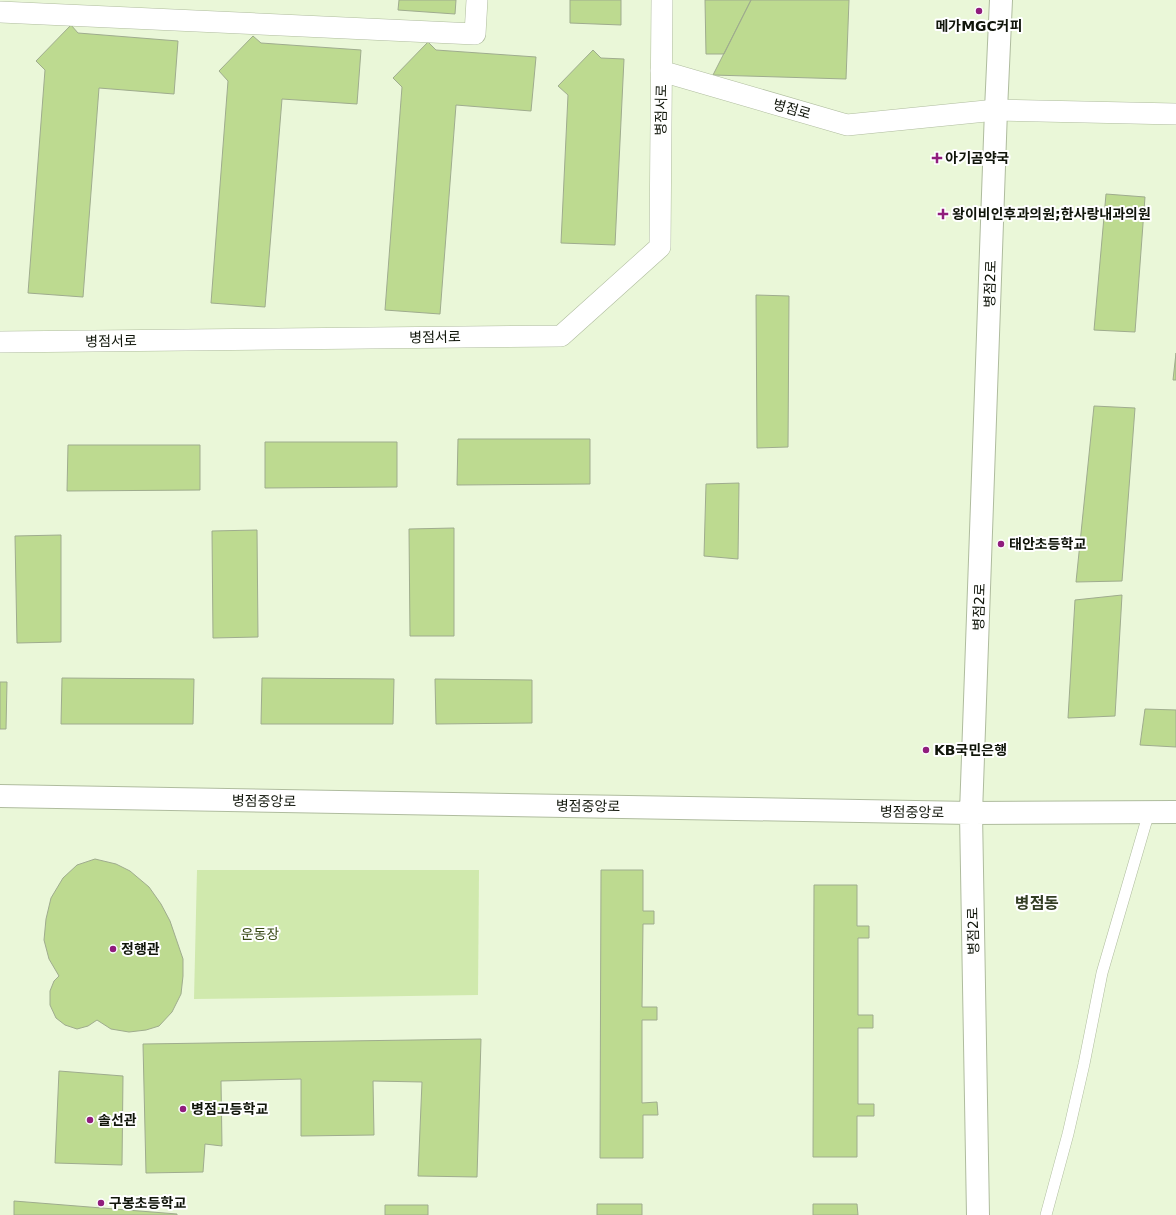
<svg xmlns="http://www.w3.org/2000/svg" width="1176" height="1215" font-family="'DejaVu Sans','Noto Sans KR',sans-serif">
<style>
.green{fill:#d0e9ad}
.building{fill:#bdda90;stroke:#9fac8e}
.lines{fill:none;stroke-linecap:round;stroke-linejoin:round}
.lane-casing{stroke:#afbc9e;stroke-width:12}
.street-casing{stroke:#afbc9e;stroke-width:22}
.secondary-casing{stroke:#afbc9e;stroke-width:24}
.lane{stroke:#fff;stroke-width:11}
.street{stroke:#fff;stroke-width:21}
.secondary{stroke:#fff;stroke-width:22}
.poi-dot{fill:#901d7d;stroke:#fff;stroke-width:1.5}
.labels{text-anchor:middle;stroke-width:4;stroke-linejoin:round;paint-order:stroke}
.poi-label{font-size:14px;font-weight:bold;fill:#10150a;stroke:#fff;text-anchor:start}
.street-label{font-size:14px;fill:#10150a;stroke:#fff}
.park-label{font-size:14px;fill:#3b4c18;stroke:#fff}
.quarter-label{font-size:16px;font-weight:bold;fill:#333d24;stroke:#fff}
</style>
<rect width="100%" height="100%" fill="#eaf7d8"/>
<path class="green" d="M 197,870 L 479,870 L 478,995 L 194,999 Z"/>
<path class="building" d="M 399,0 L 456,0 L 455,14 L 398,10 Z
M 570,0 L 621,0 L 621,25 L 570,23 Z
M 705,0 L 751,0 L 724,54 L 706,54 Z
M 751,0 L 849,0 L 846,79 L 713,75 Z
M 71,25 L 78,33 L 178,41 L 174,94 L 99,88 L 83,297 L 28,293 L 45,70 L 36,61 Z
M 253,36 L 261,43 L 361,50 L 357,104 L 282,99 L 265,307 L 211,303 L 228,81 L 219,71 Z
M 428,42 L 436,50 L 536,57 L 531,111 L 456,105 L 440,314 L 385,310 L 402,87 L 393,78 Z
M 593,50 L 601,58 L 624,59 L 615,245 L 561,243 L 568,95 L 558,86 Z
M 1106,194 L 1145,197 L 1135,332 L 1094,330 Z
M 756,295 L 789,296 L 788,447 L 757,448 Z
M 1176,353 L 1176,380 L 1173,380 Z
M 1094,406 L 1135,408 L 1122,581 L 1076,582 Z
M 458,439 L 590,439 L 590,484 L 457,485 Z
M 265,442 L 397,442 L 397,487 L 265,488 Z
M 68,445 L 200,445 L 200,490 L 67,491 Z
M 739,483 L 738,559 L 704,556 L 706,484 Z
M 454,528 L 454,636 L 410,636 L 409,529 Z
M 257,530 L 258,637 L 213,638 L 212,531 Z
M 61,535 L 61,642 L 17,643 L 15,536 Z
M 1122,595 L 1115,716 L 1068,718 L 1075,600 Z
M 62,678 L 194,679 L 193,724 L 61,724 Z
M 262,678 L 394,679 L 393,724 L 261,724 Z
M 435,679 L 532,680 L 532,723 L 436,724 Z
M 0,682 L 7,682 L 6,729 L 0,729 Z
M 1145,709 L 1176,710 L 1176,747 L 1140,745 Z
M 95,859 L 116,864 L 130,871 L 149,887 L 161,904 L 170,921 L 183,959 L 183,976 L 181,994 L 172,1012 L 159,1026 L 146,1030 L 129,1032 L 111,1029 L 97,1020 L 88,1026 L 77,1029 L 65,1025 L 56,1018 L 50,1005 L 50,991 L 54,981 L 59,976 L 49,959 L 44,940 L 46,919 L 51,898 L 63,878 L 77,865 Z
M 601,870 L 643,870 L 643,911 L 654,911 L 654,924 L 643,924 L 642,1007 L 657,1007 L 657,1020 L 642,1020 L 642,1103 L 657,1102 L 658,1115 L 643,1115 L 643,1158 L 600,1158 Z
M 814,885 L 857,885 L 857,926 L 869,926 L 869,938 L 858,938 L 858,1015 L 873,1015 L 873,1028 L 858,1028 L 858,1104 L 874,1104 L 874,1116 L 857,1116 L 857,1157 L 813,1157 Z
M 481,1039 L 477,1177 L 418,1176 L 422,1082 L 373,1081 L 374,1135 L 301,1136 L 301,1079 L 221,1081 L 222,1146 L 205,1144 L 203,1172 L 146,1173 L 143,1044 Z
M 59,1071 L 123,1076 L 122,1165 L 55,1163 Z
M 14,1201 L 177,1214 L 177,1215 L 14,1215 Z
M 597,1204 L 642,1204 L 642,1215 L 597,1215 Z
M 813,1204 L 857,1204 L 858,1215 L 813,1215 Z
M 385,1205 L 428,1205 L 428,1215 L 385,1215 Z"/>
<g class="lines">
<g class="lane-casing">
<path id="lane" d="M 1046,1215 L 1068,1134 L 1084,1064 L 1102,973 L 1149,812"/>
</g>
<g class="street-casing">
<path id="street" d="M 0,12 L 475,34 L 477,0
M 661,71 L 847,125 L 996,110 L 1176,114
M 0,342 L 561,336 L 660,247 L 662,0"/>
</g>
<g class="secondary-casing">
<path id="secondary" d="M 0,796 L 971,813 L 1176,812
M 978,1215 L 971,813 L 996,110 L 1001,0"/>
</g>
<use href="#lane" class="lane"/>
<use href="#street" class="street"/>
<use href="#secondary" class="secondary"/>
</g>
<g class="poi-dot">
<circle cx="979" cy="11" r="4"/>
<path d="M935 152h4v4h4v4h-4v4h-4v-4h-4v-4h4z"/>
<path d="M941 208h4v4h4v4h-4v4h-4v-4h-4v-4h4z"/>
<circle cx="1001" cy="544" r="4"/>
<circle cx="926" cy="750" r="4"/>
<circle cx="113" cy="949" r="4"/>
<circle cx="183" cy="1109" r="4"/>
<circle cx="90" cy="1120" r="4"/>
<circle cx="101" cy="1203" r="4"/>
</g>
<g class="labels">
<g class="poi-label">
<text x="979" y="31" text-anchor="middle">메가MGC커피</text>
<text x="945" y="163">아기곰약국</text>
<text x="952" y="219">왕이비인후과의원;한사랑내과의원</text>
<text x="1009" y="549">태안초등학교</text>
<text x="934" y="755">KB국민은행</text>
<text x="121" y="954">정행관</text>
<text x="191" y="1114">병점고등학교</text>
<text x="98" y="1125">솔선관</text>
<text x="109" y="1208">구봉초등학교</text>
</g>
<g class="street-label">
<text transform="translate(792 109) rotate(16)" y="5">병점로</text>
<text transform="translate(661 110) rotate(-89)" y="5">병점서로</text>
<text transform="translate(990 284) rotate(-88)" y="5">병점2로</text>
<text transform="translate(435 337) rotate(-1)" y="5">병점서로</text>
<text transform="translate(111 341) rotate(-1)" y="5">병점서로</text>
<text transform="translate(979 607) rotate(-88)" y="5">병점2로</text>
<text transform="translate(264 801) rotate(1)" y="5">병점중앙로</text>
<text transform="translate(588 806) rotate(1)" y="5">병점중앙로</text>
<text transform="translate(912 812) rotate(1)" y="5">병점중앙로</text>
<text transform="translate(973 931) rotate(-91)" y="5">병점2로</text>
</g>
<g class="park-label">
<text x="260" y="939">운동장</text>
</g>
<g class="quarter-label">
<text x="1037" y="909">병점동</text>
</g>
</g>
</svg>
